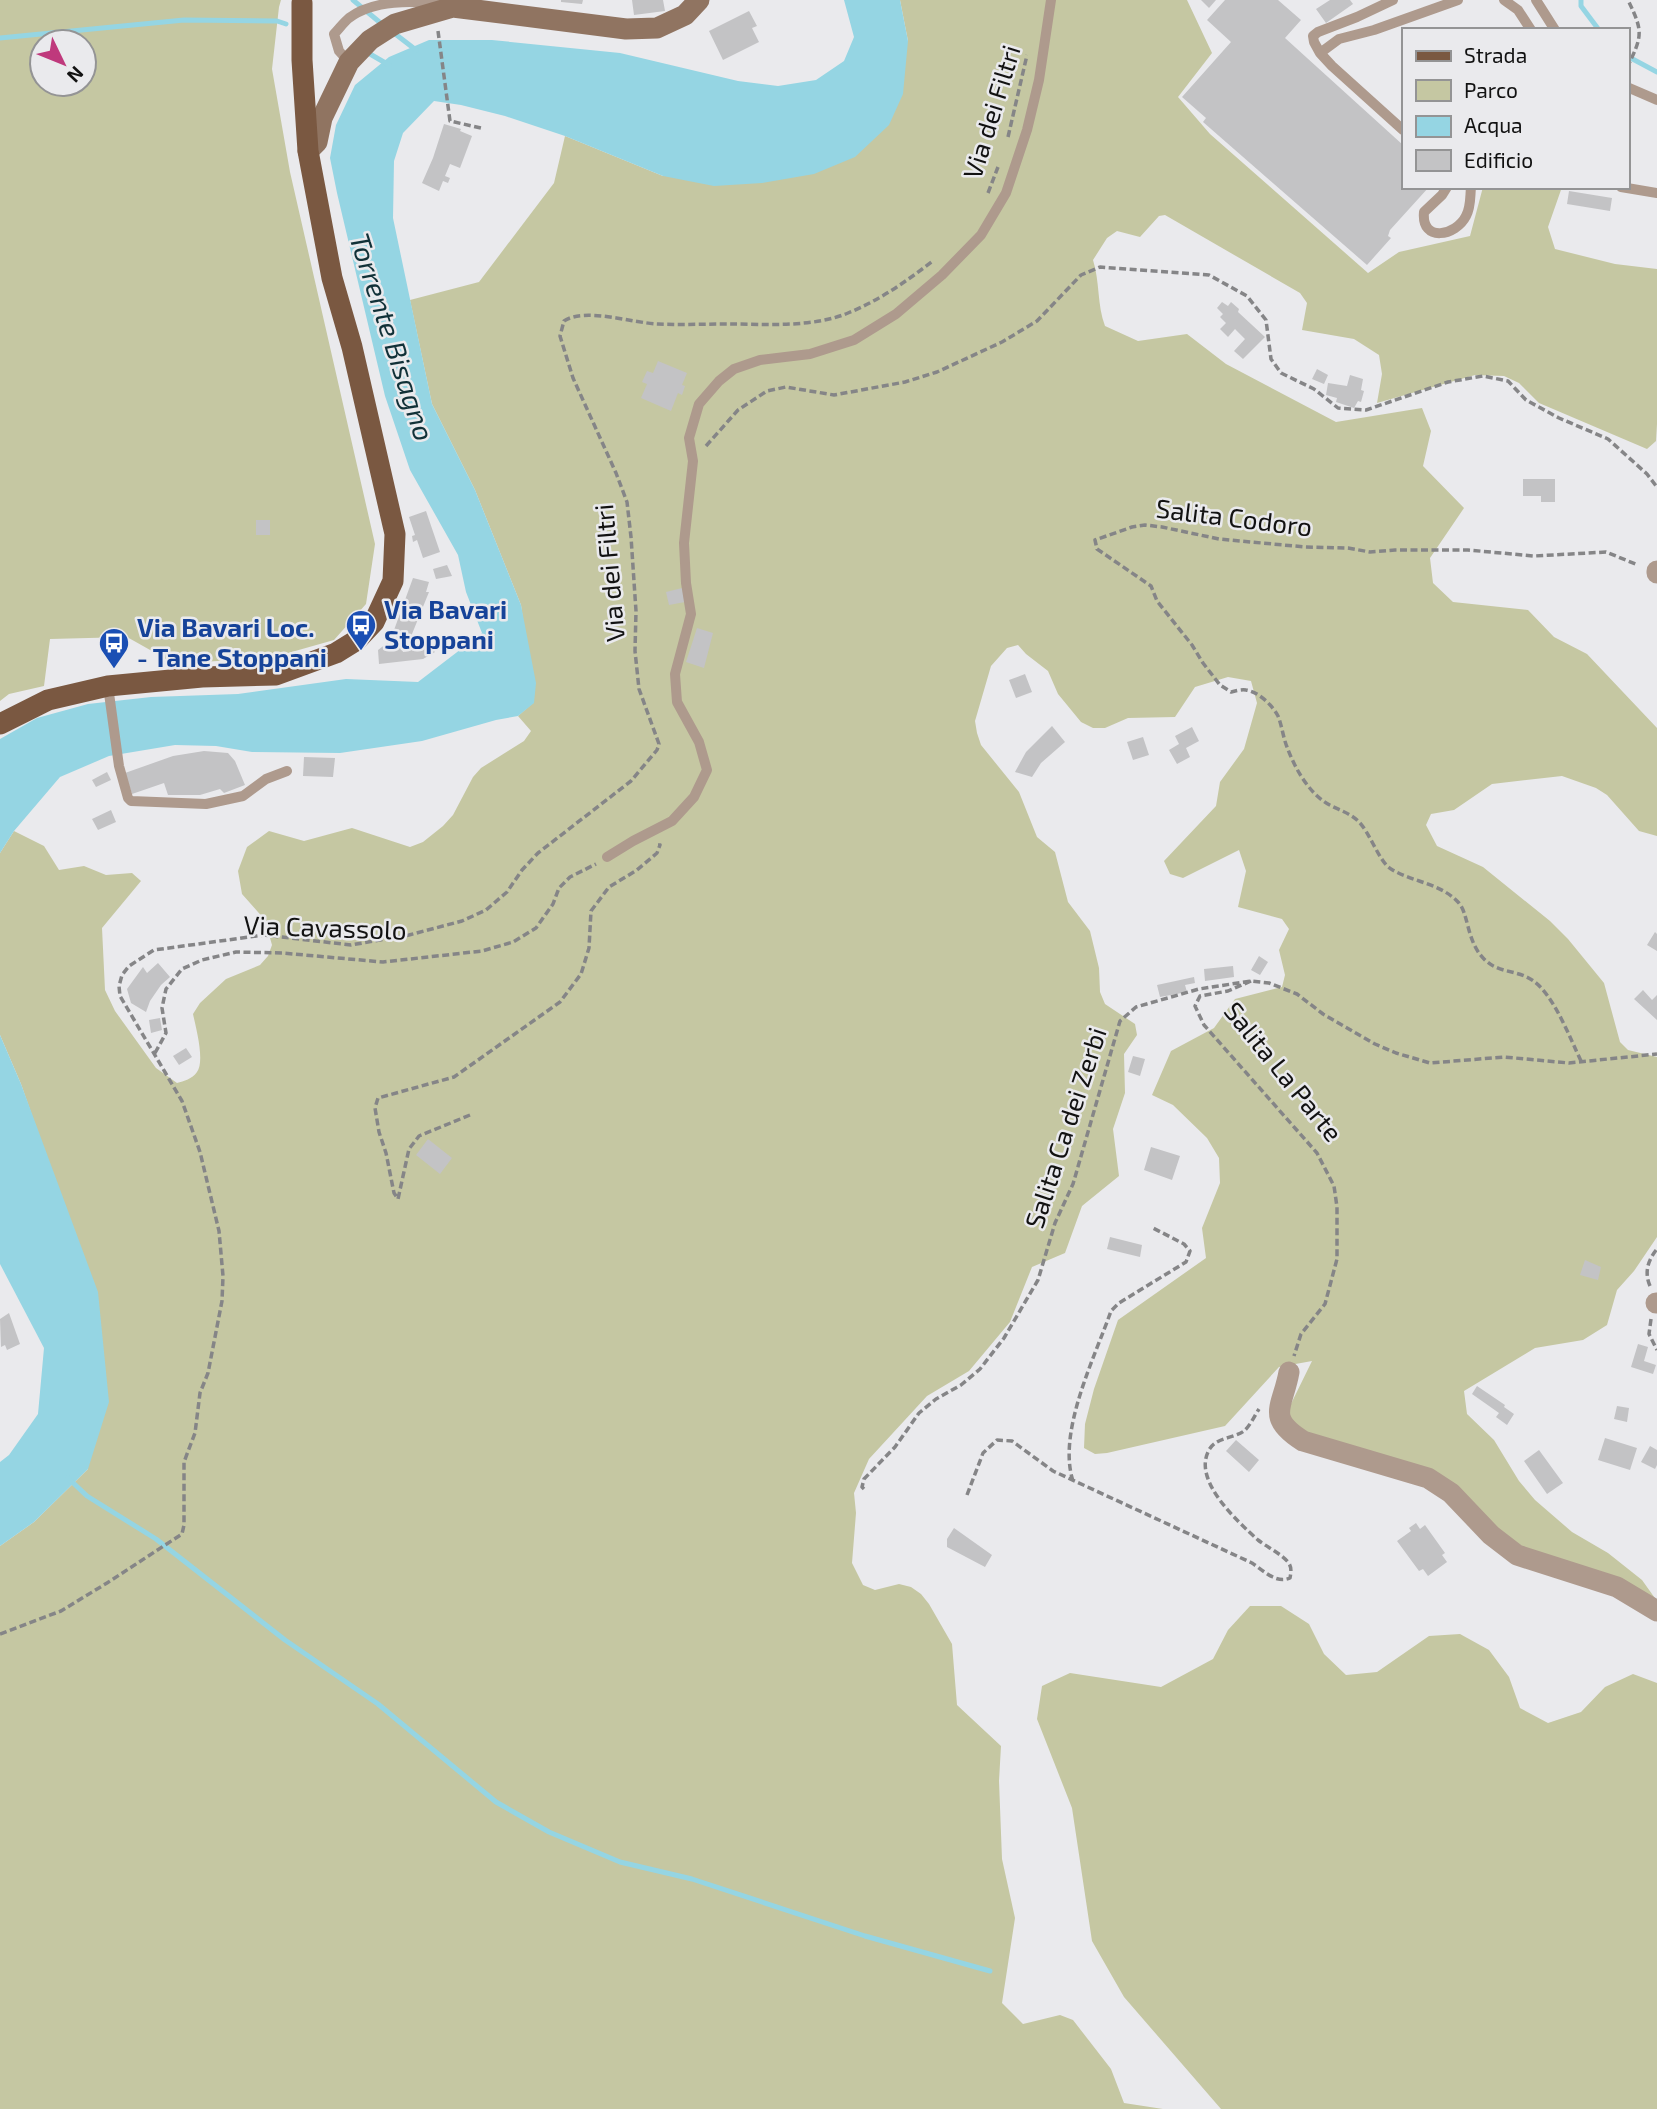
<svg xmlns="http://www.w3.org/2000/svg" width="1657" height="2109" font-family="'Exo 2',sans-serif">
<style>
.green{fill:#c5c7a2;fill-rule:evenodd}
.water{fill:#95d5e3}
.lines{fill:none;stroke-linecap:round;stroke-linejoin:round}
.stream{stroke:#95d5e3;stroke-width:5}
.building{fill:#c3c3c5}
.path{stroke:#858587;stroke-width:3.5;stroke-dasharray:7 3.5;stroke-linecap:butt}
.lane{stroke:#ae9a8d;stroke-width:10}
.street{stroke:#ae9a8d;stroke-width:21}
.secondary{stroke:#907461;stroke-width:21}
.primary{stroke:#7a5841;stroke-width:21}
.labels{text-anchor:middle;stroke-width:5;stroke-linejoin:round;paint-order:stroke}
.street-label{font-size:26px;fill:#121212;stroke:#eaeaed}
.transit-label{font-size:26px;font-weight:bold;fill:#164399;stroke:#eaeaed;text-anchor:start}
.water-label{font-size:28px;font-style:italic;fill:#113138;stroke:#eaeaed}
</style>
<rect width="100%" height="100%" fill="#eaeaed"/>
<path class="green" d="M 0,0 L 281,0 L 279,7 L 272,69 L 290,172 L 375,544 L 366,604 L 334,640 L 274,657 L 175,664 L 127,637 L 50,639 L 44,686 L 9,694 L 0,701 ZM 42,42 L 84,42 L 84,84 L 42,84 Z
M 900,0 L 1187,0 L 1212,53 L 1178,97 L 1210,134 L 1368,273 L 1399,252 L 1470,236 L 1483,187 L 1562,187 L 1548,227 L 1555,249 L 1615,264 L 1657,269 L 1657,424 L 1656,441 L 1647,449 L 1539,403 L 1519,383 L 1504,376 L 1475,375 L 1377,403 L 1382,374 L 1379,355 L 1354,339 L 1302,330 L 1307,303 L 1300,293 L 1165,215 L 1159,216 L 1140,237 L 1117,231 L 1107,238 L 1093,260 C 1100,282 1097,305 1105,326 L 1138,341 L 1187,334 L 1226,364 L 1336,422 L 1422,408 L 1431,431 L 1423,466 L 1464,508 L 1430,558 L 1433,583 L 1453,602 L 1528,610 L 1554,637 L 1587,654 L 1657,728 L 1657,836 L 1639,831 L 1607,795 L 1596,788 L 1562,776 L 1492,784 L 1454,810 L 1431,814 L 1426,825 L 1437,846 L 1483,867 L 1550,921 L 1568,939 L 1604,983 L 1620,1042 L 1628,1050 L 1657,1057 L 1657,1237 L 1634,1271 L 1617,1290 L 1607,1325 L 1583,1340 L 1535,1348 L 1464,1391 L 1467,1414 L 1494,1440 L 1519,1481 L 1535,1500 L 1572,1532 L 1608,1553 L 1642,1580 L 1657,1601 L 1519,1545 L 1509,1539 L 1470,1502 L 1302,1431 L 1286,1414 L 1312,1361 L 1279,1367 L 1225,1426 L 1107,1453 L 1095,1454 L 1084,1448 L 1085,1424 L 1094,1389 L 1118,1320 L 1206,1258 L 1202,1228 L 1220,1183 L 1219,1158 L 1207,1138 L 1173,1105 L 1152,1095 L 1171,1051 L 1214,1028 L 1235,999 L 1282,987 L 1285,975 L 1279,950 L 1289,929 L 1282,919 L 1238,907 L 1246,871 L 1239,850 L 1183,878 L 1170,874 L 1164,861 L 1216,806 L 1220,782 L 1244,749 L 1257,703 L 1251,681 L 1228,677 L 1195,687 L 1175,717 L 1128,718 L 1105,728 L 1093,728 L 1081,722 L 1058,694 L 1048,671 L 1026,654 L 1018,645 L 1007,648 L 991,666 L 975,721 L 977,733 L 981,745 L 1019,792 L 1037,837 L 1055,852 L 1068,902 L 1090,931 L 1099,968 L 1100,992 L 1105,1004 L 1135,1024 L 1137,1035 L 1124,1054 L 1125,1093 L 1113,1129 L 1119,1176 L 1082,1206 L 1065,1253 L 1032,1267 L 1010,1322 L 969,1371 L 927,1396 L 869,1459 L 854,1493 L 856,1513 L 852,1563 L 863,1585 L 875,1590 L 899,1584 L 911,1587 L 921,1594 L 929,1604 L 952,1644 L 957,1705 L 1001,1746 L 999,1781 L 1002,1859 L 1015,1918 L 1002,2003 L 1023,2024 L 1060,2015 L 1073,2020 L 1111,2069 L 1124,2103 L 1163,2109 L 0,2109 L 0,1546 L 34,1522 L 88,1469 L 49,1164 L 21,1084 L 0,1035 L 0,853 L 14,831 L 44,846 L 59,870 L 84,866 L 106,875 L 132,873 L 141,881 L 102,928 L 105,990 L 115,1011 L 156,1068 L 177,1083 C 184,1081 192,1079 197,1072 C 205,1061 196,1028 193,1014 L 200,1003 L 226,979 L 260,965 L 268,956 L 272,945 L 265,920 L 242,894 L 238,871 L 247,847 L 269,831 L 304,841 L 352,828 L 410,847 L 423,842 L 443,826 L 453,815 L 473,777 L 481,768 L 524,741 L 531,731 L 518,716 L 534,702 L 521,605 L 475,490 L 432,404 L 410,300 L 479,282 L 554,183 L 565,136 L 663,176 L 908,41 Z
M 1250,1606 L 1281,1606 L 1309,1624 L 1324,1654 L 1346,1675 L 1377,1672 L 1429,1636 L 1460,1634 L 1489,1650 L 1509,1677 L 1520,1708 L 1548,1723 L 1581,1712 L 1605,1687 L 1633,1674 L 1657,1683 L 1657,2109 L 1221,2109 L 1124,1997 L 1092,1941 L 1072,1808 L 1037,1719 L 1042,1686 L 1070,1673 L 1161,1687 L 1213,1659 L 1228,1630 Z"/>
<path class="water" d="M 844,0 L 900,0 L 908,41 L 903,94 L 889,125 L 855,157 L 814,174 L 762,183 L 714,186 L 663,176 L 565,136 L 505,116 L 461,105 L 434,101 L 403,133 L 394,161 L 393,218 L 432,404 L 475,490 L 521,605 L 536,683 L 534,703 L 518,716 L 496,720 L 422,741 L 340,753 L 252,752 L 216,746 L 175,745 L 109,756 L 60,777 L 14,831 L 0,853 L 0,739 L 37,718 L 88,704 L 151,697 L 238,694 L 346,679 L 418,682 L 482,633 L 466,592 L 458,555 L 410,470 L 385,396 L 337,193 L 330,158 L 336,125 L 355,85 L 389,57 L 429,40 L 492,40 L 620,53 L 738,81 L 778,86 L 816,80 L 844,61 L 854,37 Z
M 0,1035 L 21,1084 L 98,1292 L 109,1402 L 88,1469 L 34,1522 L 0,1546 L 0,1462 L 9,1455 L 38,1414 L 44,1348 L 0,1264 Z"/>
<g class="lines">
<path class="stream" d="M 353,0 L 383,25
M 1581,0 L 1581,6 L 1599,30
M 394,33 L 416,50
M 0,38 L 184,20 L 277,21 L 286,24
M 370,54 L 389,65
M 1627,56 L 1657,72
M 68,1478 L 87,1496 L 156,1539 L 285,1640 L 378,1704 L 496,1802 L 549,1832 L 620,1862 L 692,1879 L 865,1936 L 990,1971"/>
</g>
<path class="building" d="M 561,0 L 583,0 L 582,4 L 561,2 Z
M 632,0 L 663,0 L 665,11 L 634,15 Z
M 1201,0 L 1216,0 L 1209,8 Z
M 1225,0 L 1278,0 L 1301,20 L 1285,38 L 1403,145 L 1403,187 L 1429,187 L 1390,230 L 1388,236 L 1391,238 L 1367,265 L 1203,122 L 1206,118 L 1182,97 L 1231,42 L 1207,20 Z
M 1330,0 L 1350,0 L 1353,4 L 1326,23 L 1316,9 Z
M 749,11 L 757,26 L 752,28 L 759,42 L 723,60 L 709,31 Z
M 444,124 L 461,129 L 460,131 L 472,136 L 460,168 L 450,164 L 445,176 L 450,178 L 448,183 L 443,181 L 439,191 L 422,183 L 433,158 Z
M 1569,191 L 1612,198 L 1610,211 L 1567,204 Z
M 1222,302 L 1228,306 L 1231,302 L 1239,309 L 1238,312 L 1265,337 L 1243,359 L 1234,351 L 1245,339 L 1235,329 L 1228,337 L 1220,329 L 1226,323 L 1220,317 L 1223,314 L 1217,308 Z
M 658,361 L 687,373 L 682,385 L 685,386 L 682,395 L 678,393 L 671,411 L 641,398 L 647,384 L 642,382 L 647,371 L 653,373 Z
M 1317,369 L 1328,375 L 1324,384 L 1312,379 Z
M 1350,375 L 1363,379 L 1361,390 L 1364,391 L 1361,402 L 1358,401 L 1354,408 L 1336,402 L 1337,398 L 1326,395 L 1328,383 L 1347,386 Z
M 1523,479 L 1555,479 L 1555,502 L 1541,502 L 1541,496 L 1523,496 Z
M 426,511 L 440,552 L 423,558 L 417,540 L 413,542 L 412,536 L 415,535 L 409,517 Z
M 256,520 L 270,520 L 270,535 L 256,535 Z
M 447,565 L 452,576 L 436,579 L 433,569 Z
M 413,578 L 429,582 L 426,592 L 429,592 L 412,634 L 402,649 L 403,652 L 432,645 L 435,652 L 423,659 L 379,664 L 378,650 L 390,641 Z
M 682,588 L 685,602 L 669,605 L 666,592 Z
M 697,628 L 713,633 L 704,668 L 686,662 Z
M 1025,674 L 1032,692 L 1016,698 L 1009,680 Z
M 1052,726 L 1065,742 L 1041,763 L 1032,777 L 1015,772 L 1026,752 Z
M 1192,727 L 1199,741 L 1186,748 L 1190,757 L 1177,764 L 1169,750 L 1179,744 L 1175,736 Z
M 1143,737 L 1149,755 L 1133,760 L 1127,742 Z
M 204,751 L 228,753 L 235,761 L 245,785 L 224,793 L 220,789 L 200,795 L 168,795 L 164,783 L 132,794 L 125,773 L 173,756 Z
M 304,757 L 335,758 L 333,777 L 303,776 Z
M 107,772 L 111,780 L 96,787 L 92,780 Z
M 111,810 L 116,822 L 98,830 L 92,819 Z
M 1655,932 L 1657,934 L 1657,951 L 1647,945 Z
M 1259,956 L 1268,962 L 1260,975 L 1251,970 Z
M 158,963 L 170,977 L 161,985 L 150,1001 L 146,1012 L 131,1003 L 127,989 L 143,967 L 147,973 Z
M 1233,966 L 1234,977 L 1205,981 L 1204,969 Z
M 1194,977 L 1195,983 L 1185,985 L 1187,992 L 1160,997 L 1157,985 Z
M 1643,990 L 1652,1000 L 1657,995 L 1657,1020 L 1634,999 Z
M 160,1018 L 162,1030 L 151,1033 L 149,1020 Z
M 186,1048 L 192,1057 L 179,1065 L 173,1056 Z
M 1133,1056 L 1145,1059 L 1140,1076 L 1128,1072 Z
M 428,1139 L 452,1158 L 440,1174 L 416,1155 Z
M 1151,1147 L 1180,1156 L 1172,1180 L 1144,1170 Z
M 1110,1237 L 1142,1245 L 1140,1257 L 1107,1249 Z
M 1585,1260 L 1601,1267 L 1598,1280 L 1580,1275 Z
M 9,1313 L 20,1344 L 7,1350 L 5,1345 L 1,1347 L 0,1319 Z
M 1638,1344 L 1648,1347 L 1644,1361 L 1656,1365 L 1653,1374 L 1631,1367 Z
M 1477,1386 L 1505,1405 L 1504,1407 L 1514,1414 L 1507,1425 L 1496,1417 L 1499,1413 L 1472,1394 Z
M 1617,1406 L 1629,1408 L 1627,1422 L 1614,1419 Z
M 1605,1438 L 1637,1448 L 1630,1470 L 1598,1460 Z
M 1236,1440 L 1259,1460 L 1249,1472 L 1226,1451 Z
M 1650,1446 L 1657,1450 L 1657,1465 L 1655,1469 L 1641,1462 Z
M 1539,1450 L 1563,1483 L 1547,1494 L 1524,1461 Z
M 1416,1523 L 1420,1529 L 1425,1525 L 1445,1553 L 1442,1555 L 1447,1562 L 1428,1576 L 1423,1569 L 1419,1571 L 1397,1541 L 1411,1531 L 1409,1528 Z
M 954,1528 L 992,1555 L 985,1567 L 947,1547 L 947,1539 Z"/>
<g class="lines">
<path class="path" d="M 438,31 L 450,121 L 481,128
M 1627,68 C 1642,36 1644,33 1628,0
M 1008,137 L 1027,55
M 988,193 L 998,167
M 706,446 L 738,410 L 767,391 L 786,387 L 834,395 L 905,382 L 937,372 L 1002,342 L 1037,321 L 1081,275 L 1100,267 L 1209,275 L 1247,296 L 1266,320 L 1271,359 L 1281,373 L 1314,389 L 1338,408 L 1366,410 L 1448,382 L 1483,376 L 1508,381 L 1526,400 L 1559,418 L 1608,439 L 1647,474 L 1657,487
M 1251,981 L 1228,991 L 1200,996 L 1195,1006 L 1204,1025 L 1317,1153 L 1334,1186 L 1337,1207 L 1337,1259 L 1325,1304 L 1301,1334 L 1294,1356
M 155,1053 L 166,1033 L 162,1008 L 166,989 L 182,969 L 202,960 L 236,952 L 282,953 L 383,962 L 482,951 L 513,942 L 536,928 L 553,904 L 559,888 L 570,877 L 596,864
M 1581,1061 C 1570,1038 1553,993 1532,980 C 1515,969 1499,974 1484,959 C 1466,941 1469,913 1458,902 C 1440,883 1412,882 1391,869 C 1379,862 1370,832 1358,821 C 1348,811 1333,809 1322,800 C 1306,788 1294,766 1287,747 C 1283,737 1282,726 1278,716 C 1272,705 1259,692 1246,690 C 1242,689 1235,691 1231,692 L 1220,685 L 1203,663 L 1192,645 L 1157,601 L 1151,586 L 1097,549 L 1095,540 L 1132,527 L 1145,525 L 1162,527 L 1219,539 L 1305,547 L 1348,548 L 1370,552 L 1395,550 L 1468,550 L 1534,556 L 1606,552 L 1638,565
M 470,1115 L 419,1136 L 409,1149 L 398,1199 L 394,1193 L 386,1153 L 379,1132 L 375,1108 L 378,1098 L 454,1077 L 560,1002 L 581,974 L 589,948 L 591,911 L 609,887 L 637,870 L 657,853 L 660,845 L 658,845
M 1650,1286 C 1644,1272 1648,1260 1657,1249
M 1651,1319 L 1649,1334 L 1657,1350
M 1073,1481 C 1057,1432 1095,1357 1111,1311 L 1119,1303 L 1186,1262 L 1190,1251 L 1184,1244 L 1153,1228
M 864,1489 L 862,1487 L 864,1479 L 895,1447 L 919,1413 L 936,1399 L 961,1385 L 980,1369 L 1004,1338 L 1038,1280 L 1055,1223 L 1073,1184 L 1120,1021 L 1136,1007 L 1199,989 L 1251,981 L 1269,983 L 1297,994 L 1323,1014 L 1375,1044 L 1396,1053 L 1430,1063 L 1504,1057 L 1569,1063 L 1657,1054
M 967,1495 L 983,1453 L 997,1440 L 1012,1441 L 1053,1471 L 1252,1563 C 1264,1571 1276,1584 1290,1578 C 1291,1572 1292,1567 1288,1562 C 1280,1553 1267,1547 1258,1540 C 1237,1521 1194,1482 1208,1452 C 1214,1437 1233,1439 1244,1431 C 1250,1426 1255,1415 1259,1409
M 0,1634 L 61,1611 L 107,1583 L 182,1534 L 184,1525 L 184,1462 L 195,1433 L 200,1393 L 208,1373 L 222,1301 L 223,1276 L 219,1231 L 200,1152 L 182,1101 L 120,996 L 119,986 L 122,975 L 129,966 L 154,950 L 264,935 L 351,945 L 409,935 L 462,921 L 486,910 L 507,892 L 522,870 L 538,853 L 631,781 L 657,750 L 659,744 L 639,689 L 635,651 L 636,611 L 631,537 L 627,502 L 616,473 L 573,378 L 560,336 L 564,321 C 585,307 632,323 658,324 C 681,325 704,324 727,324 C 766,324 812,328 848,313 C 880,300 907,281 934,260"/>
<path class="lane" d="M 1393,0 L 1357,17 L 1318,32 L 1313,36 L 1314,42 L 1320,53 L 1339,39 L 1374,30 L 1458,0
M 1504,0 L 1518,10 L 1531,30
M 1536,0 L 1555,30
M 1320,53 L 1332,66 L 1403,130
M 349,62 L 339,51 L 334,34 C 339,29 343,23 349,18 C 373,0 413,0 444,5
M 1627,87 L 1657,100
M 1447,187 L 1442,195 L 1424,212 C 1421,243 1456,236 1466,216 C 1471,207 1470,197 1471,187
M 1621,187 L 1657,193
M 108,686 L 119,766 L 128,798 L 131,801 L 206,804 L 243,796 L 266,779 L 287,771
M 607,857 L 633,841 L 672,821 L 694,797 L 707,770 L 699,742 L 677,702 L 675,674 L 691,614 L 686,583 L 684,543 L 693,461 L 689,438 L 699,404 L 719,381 L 734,369 L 760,360 L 810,354 L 854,340 L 896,314 L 942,275 L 981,235 L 1006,193 L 1027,130 L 1039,80 L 1051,0"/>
<path class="street" d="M 1657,571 L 1657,573
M 1656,1303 L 1657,1303
M 1289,1372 C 1283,1407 1265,1417 1303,1441 L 1428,1478 L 1451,1493 L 1491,1535 L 1517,1555 L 1617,1587 L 1657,1611"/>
<path class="secondary" d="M 308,151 L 317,142 L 322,118 L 349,62 L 370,40 L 395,24 L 453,7 L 626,29 L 657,28 L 685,15 L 699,0"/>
<path class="primary" d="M 0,724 L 48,700 L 108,686 L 202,677 L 276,675 L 336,653 L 357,640 L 374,622 L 393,581 L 395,534 L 352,347 L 332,278 L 308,151 L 302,60 L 302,3"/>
</g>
<defs>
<g id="bus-pin" transform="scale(1.575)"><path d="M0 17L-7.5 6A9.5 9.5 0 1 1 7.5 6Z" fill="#1a4fb4" stroke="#eaeaed"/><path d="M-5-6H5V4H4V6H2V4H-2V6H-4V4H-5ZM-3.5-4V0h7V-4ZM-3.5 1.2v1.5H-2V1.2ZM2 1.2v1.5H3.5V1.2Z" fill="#fff"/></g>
</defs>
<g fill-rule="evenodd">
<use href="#bus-pin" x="361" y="625"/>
<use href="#bus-pin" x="114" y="643"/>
</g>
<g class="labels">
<g class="street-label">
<text transform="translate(992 112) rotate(-73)" y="9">Via dei Filtri</text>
<text transform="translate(1234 518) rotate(7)" y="9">Salita Codoro</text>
<text transform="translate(610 573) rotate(-95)" y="9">Via dei Filtri</text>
<text transform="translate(325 928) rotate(2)" y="9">Via Cavassolo</text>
<text transform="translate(1283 1072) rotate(51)" y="9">Salita La Parte</text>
<text transform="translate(1066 1128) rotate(-72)" y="9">Salita Ca dei Zerbi</text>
</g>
<g class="transit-label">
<text x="384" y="619">Via Bavari<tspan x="384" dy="30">Stoppani</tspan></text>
<text x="137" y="637">Via Bavari Loc.<tspan x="137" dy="30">- Tane Stoppani</tspan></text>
</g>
<g class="water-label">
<text transform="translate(392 337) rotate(72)" y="10">Torrente Bisagno</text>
</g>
</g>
<rect x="1402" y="28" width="228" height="161" fill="#eaeaed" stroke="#949495" stroke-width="2"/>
<rect x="1416" y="51" width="35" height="10" fill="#7a5841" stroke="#949495" stroke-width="2"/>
<text x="1464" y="63" font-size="21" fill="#121212">Strada</text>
<rect x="1416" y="80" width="35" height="21" fill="#c5c7a2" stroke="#949495" stroke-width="2"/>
<text x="1464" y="98" font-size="21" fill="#121212">Parco</text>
<rect x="1416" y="116" width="35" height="21" fill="#95d5e3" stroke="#949495" stroke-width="2"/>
<text x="1464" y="133" font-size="21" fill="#121212">Acqua</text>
<rect x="1416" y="150" width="35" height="21" fill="#c3c3c5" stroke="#949495" stroke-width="2"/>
<text x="1464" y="168" font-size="21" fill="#121212">Edificio</text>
<g transform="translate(63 63) rotate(133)"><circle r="33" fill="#eaeaed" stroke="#949495" stroke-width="2"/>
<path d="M0-5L12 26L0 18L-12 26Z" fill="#bf397c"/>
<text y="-10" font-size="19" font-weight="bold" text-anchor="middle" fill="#121212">N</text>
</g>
</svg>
